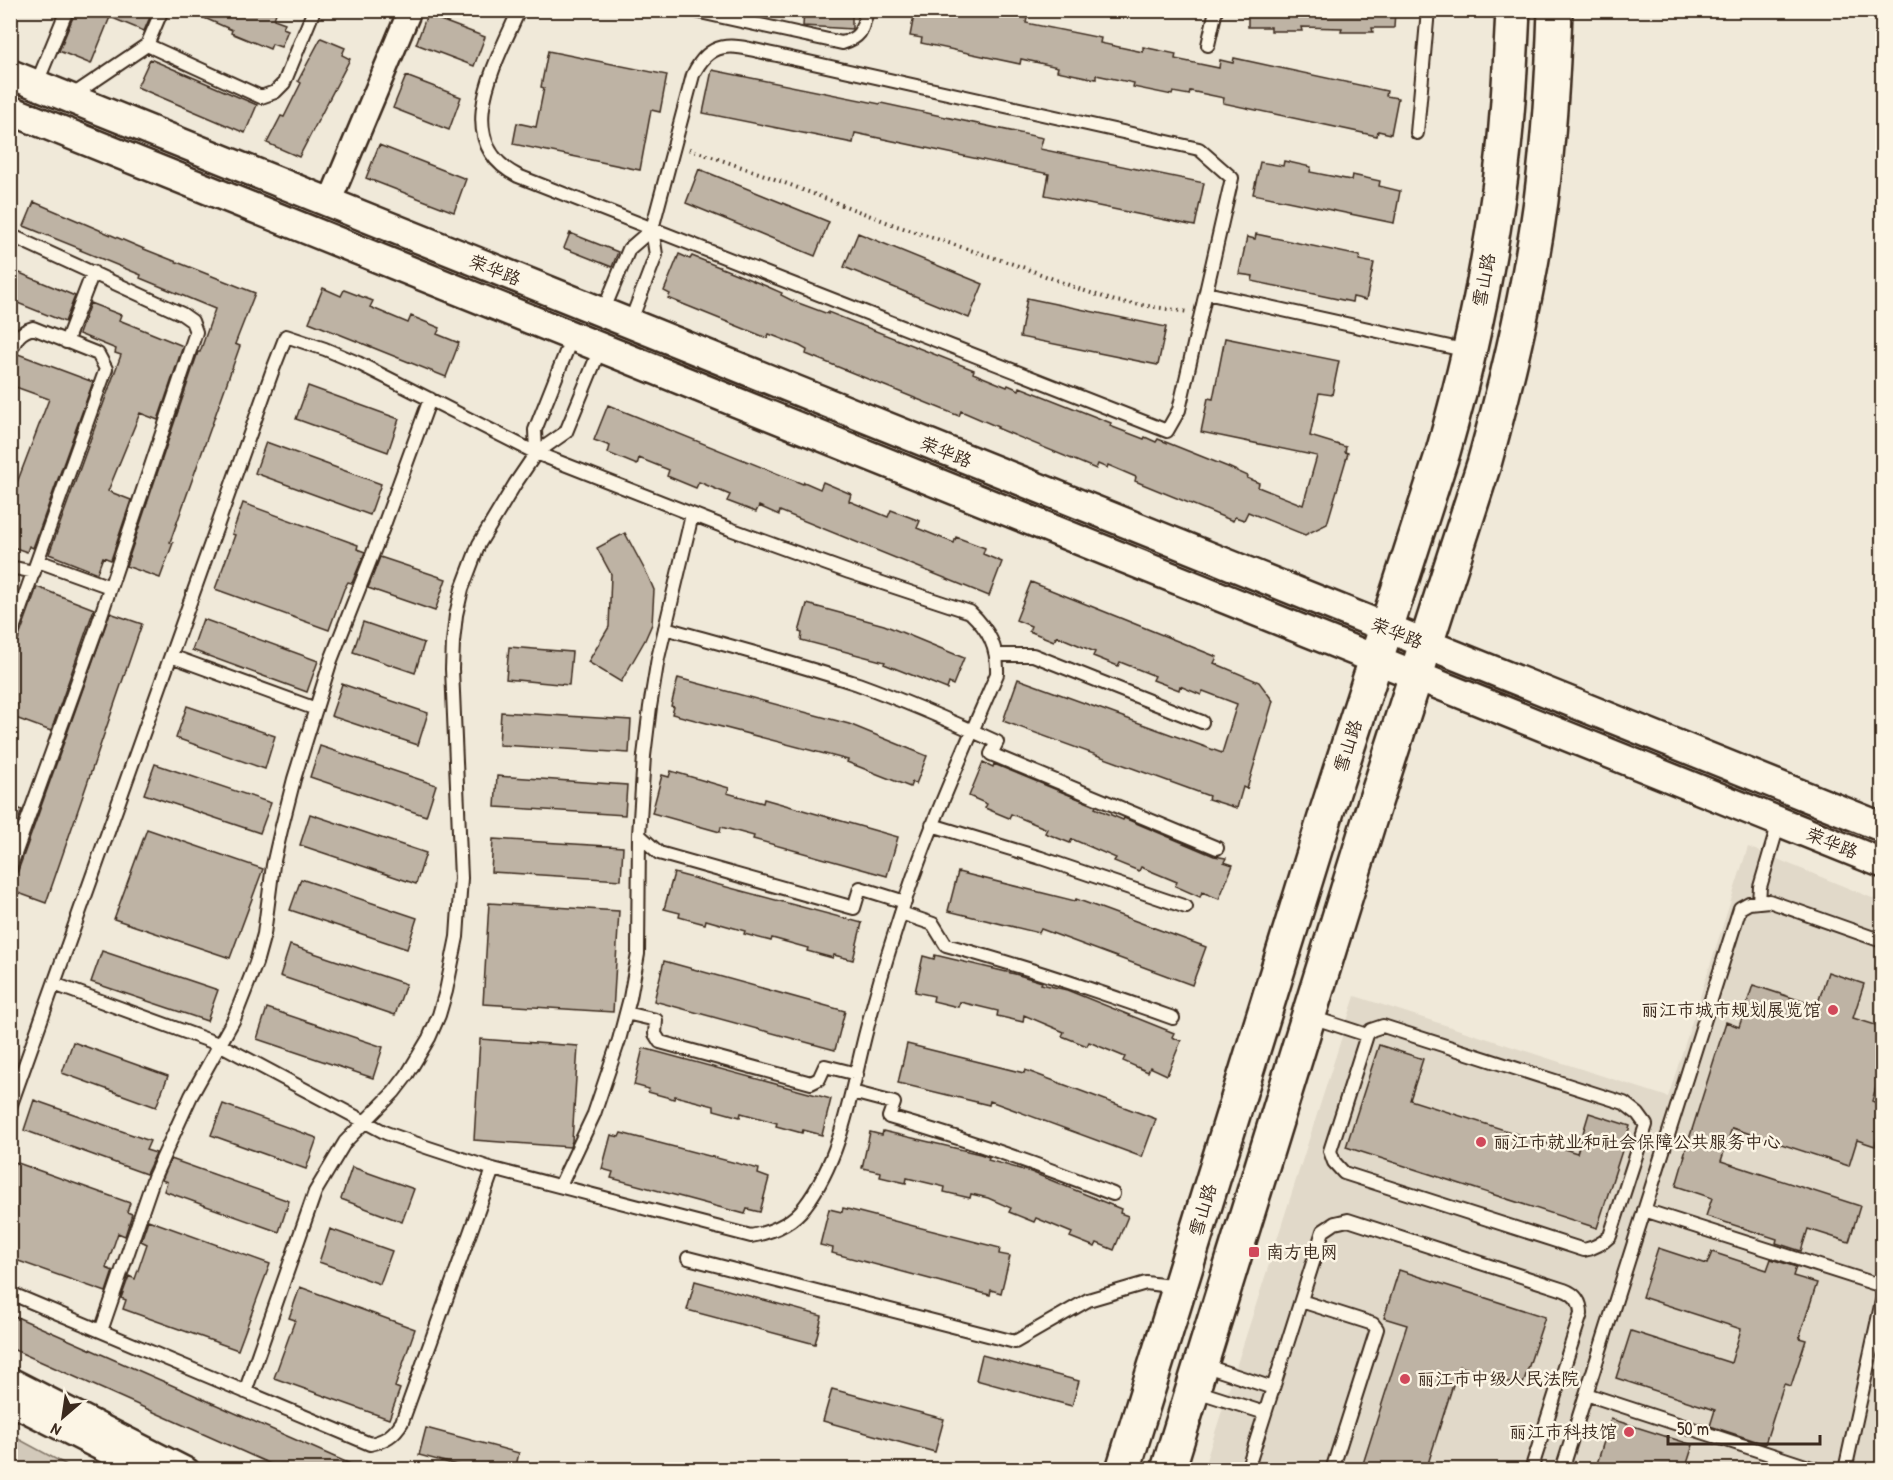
<svg xmlns="http://www.w3.org/2000/svg" width="1893" height="1480" font-family="'Patrick Hand','LXGW WenKai TC',sans-serif">
<style>
.built{fill:#e1d9c9}
.green{fill:#d2c9ba;stroke:#867a6c;stroke-width:1.5}
.building{fill:#beb3a4;stroke:#3b2a1e;stroke-width:1.5}
.lines{fill:none;stroke-linecap:round;stroke-linejoin:round}
.service-casing{stroke:#3b2a1e;stroke-width:16}
.minor-casing{stroke:#3b2a1e;stroke-width:27}
.tertiary-casing{stroke:#3b2a1e;stroke-width:33}
.secondary-casing{stroke:#3b2a1e;stroke-width:38}
.path{stroke:#3b2a1e;stroke-width:4;stroke-dasharray:1.5 4.5;stroke-linecap:butt}
.service{stroke:#fcf5e5;stroke-width:12}
.minor{stroke:#fcf5e5;stroke-width:22}
.tertiary{stroke:#fcf5e5;stroke-width:28}
.secondary{stroke:#fcf5e5;stroke-width:33}
.poi-dot{fill:#d1495b;stroke:#fcf5e5;stroke-width:2}
.labels{text-anchor:middle;stroke-width:5;stroke-linejoin:round;paint-order:stroke}
.street-label{font-size:18px;fill:#3b2a1e;stroke:#fcf5e5}
.poi-label{font-size:18px;fill:#3b2a1e;stroke:#fcf5e5;text-anchor:start}
</style>
<rect width="100%" height="100%" fill="#f0e9d9"/>
<filter id="ink" filterUnits="userSpaceOnUse"><feTurbulence type="fractalNoise" baseFrequency=".0167" numOctaves="2"/><feDisplacementMap in="SourceGraphic" scale="12" xChannelSelector="R" yChannelSelector="G"/><feConvolveMatrix kernelMatrix="1 2 1 2 8 2 1 2 1" color-interpolation-filters="sRGB"/></filter>
<g filter="url(#ink)">
<path class="built" d="M 1748,847 L 1882,902 L 1882,1469 L 1203,1470 L 1355,996 L 1668,1097 Z"/>
<path class="green" d="M 11,1435 L 74,1469 L 11,1469 Z"/>
<path class="building" d="M 76,10 L 153,10 L 144,31 L 110,17 L 91,64 L 59,51 Z
M 186,10 L 277,10 L 274,19 L 285,23 L 283,28 L 288,30 L 281,47 L 272,44 L 270,49 L 231,33 L 232,30 Z
M 804,10 L 852,10 L 852,29 L 803,26 Z
M 915,10 L 967,10 L 988,15 L 990,10 L 1027,18 L 1026,23 L 1101,38 L 1100,43 L 1143,52 L 1143,47 L 1176,54 L 1175,59 L 1219,68 L 1220,60 L 1233,63 L 1234,58 L 1387,91 L 1386,96 L 1398,98 L 1391,134 L 1378,131 L 1377,136 L 1223,103 L 1224,98 L 1190,91 L 1189,95 L 1173,92 L 1172,95 L 1133,87 L 1134,83 L 1096,75 L 1096,79 L 1057,71 L 1058,67 L 1021,59 L 1020,64 L 921,43 L 922,38 L 910,36 Z
M 1248,10 L 1395,10 L 1394,28 L 1372,28 L 1373,32 L 1341,32 L 1342,28 L 1301,27 L 1302,31 L 1271,31 L 1271,27 L 1248,27 Z
M 427,15 L 485,37 L 474,66 L 416,44 Z
M 321,38 L 345,48 L 342,55 L 350,59 L 299,157 L 267,143 L 281,116 L 284,117 L 301,83 L 298,81 Z
M 548,51 L 667,75 L 660,112 L 651,110 L 640,170 L 513,144 L 517,123 L 536,127 L 544,88 L 541,87 Z
M 150,59 L 257,105 L 245,133 L 137,87 Z
M 712,70 L 880,104 L 881,103 L 1043,138 L 1040,149 L 1204,183 L 1195,226 L 1045,195 L 1049,174 L 855,133 L 853,143 L 703,113 Z
M 406,76 L 461,97 L 449,130 L 393,108 Z
M 379,145 L 466,179 L 454,212 L 366,178 Z
M 1284,161 L 1311,167 L 1310,172 L 1351,180 L 1352,175 L 1380,181 L 1379,186 L 1400,191 L 1394,223 L 1253,194 L 1260,162 L 1283,166 Z
M 699,169 L 829,222 L 815,256 L 686,203 Z
M 34,202 L 144,249 L 255,293 L 235,344 L 240,346 L 170,542 L 173,543 L 160,578 L 126,566 L 198,352 L 200,352 L 215,309 L 140,278 L 141,275 L 80,250 L 81,249 L 24,226 Z
M 570,233 L 618,252 L 612,267 L 564,248 Z
M 858,233 L 983,284 L 969,318 L 844,267 Z
M 1256,234 L 1360,256 L 1359,260 L 1374,263 L 1366,300 L 1353,297 L 1352,302 L 1252,281 L 1253,276 L 1239,274 L 1247,237 L 1255,239 Z
M 679,254 L 690,259 L 692,256 L 766,286 L 782,293 L 781,295 L 793,301 L 828,314 L 828,312 L 974,370 L 973,373 L 1007,387 L 1008,385 L 1019,390 L 1020,387 L 1111,423 L 1110,426 L 1144,439 L 1145,437 L 1156,442 L 1158,439 L 1228,467 L 1248,476 L 1247,478 L 1259,483 L 1258,487 L 1303,505 L 1317,456 L 1201,432 L 1208,398 L 1213,399 L 1225,338 L 1339,361 L 1332,395 L 1319,393 L 1310,436 L 1346,447 L 1345,452 L 1348,453 L 1327,524 L 1305,535 L 1248,512 L 1244,520 L 1235,517 L 1233,521 L 1135,481 L 1136,477 L 1108,465 L 1107,468 L 1098,464 L 1096,469 L 997,428 L 998,427 L 961,411 L 959,416 L 806,354 L 807,350 L 800,346 L 769,334 L 767,338 L 668,298 L 670,294 L 664,291 Z
M 10,269 L 75,296 L 65,322 L 10,300 Z
M 323,288 L 341,296 L 344,290 L 373,301 L 370,307 L 408,323 L 411,316 L 440,328 L 437,334 L 459,343 L 446,377 L 309,322 Z
M 1027,298 L 1166,327 L 1158,365 L 1020,337 Z
M 90,303 L 121,315 L 119,320 L 183,346 L 158,420 L 140,413 L 108,491 L 131,500 L 111,560 L 103,557 L 97,573 L 49,554 L 121,355 L 115,353 L 116,349 L 79,334 Z
M 18,354 L 93,382 L 33,548 L 29,546 L 27,552 L 10,546 L 10,501 L 49,399 L 10,385 L 10,360 L 15,358 Z
M 308,386 L 399,419 L 388,452 L 296,419 Z
M 608,405 L 803,484 L 804,482 L 820,489 L 823,482 L 851,494 L 849,501 L 888,517 L 891,510 L 920,521 L 917,528 L 954,543 L 956,537 L 985,548 L 983,554 L 1002,562 L 989,596 L 780,511 L 779,515 L 759,506 L 756,512 L 727,501 L 730,495 L 699,482 L 696,488 L 667,476 L 669,470 L 639,458 L 637,465 L 608,453 L 610,446 L 594,440 Z
M 266,442 L 381,484 L 370,515 L 255,473 Z
M 243,503 L 358,545 L 357,549 L 365,552 L 352,583 L 348,582 L 344,589 L 329,630 L 215,589 L 235,535 L 232,534 Z
M 625,533 L 648,576 L 654,590 L 652,624 L 645,640 L 621,682 L 588,662 L 609,627 L 611,574 L 597,548 Z
M 380,557 L 446,579 L 435,611 L 368,588 Z
M 1031,582 L 1217,657 L 1214,663 L 1259,682 L 1273,701 L 1247,789 L 1243,787 L 1237,808 L 1208,799 L 1209,796 L 1003,721 L 1018,679 L 1222,753 L 1237,704 L 1203,691 L 1201,695 L 1180,686 L 1179,690 L 1153,680 L 1155,676 L 1120,662 L 1118,666 L 1093,656 L 1095,652 L 1057,636 L 1054,641 L 1029,631 L 1031,626 L 1016,620 Z
M 37,587 L 94,609 L 51,731 L 10,716 L 10,645 L 15,644 L 18,640 Z
M 807,604 L 884,625 L 964,658 L 953,685 L 949,683 L 947,689 L 884,664 L 885,662 L 801,640 L 802,633 L 799,632 Z
M 110,613 L 142,624 L 46,903 L 10,890 L 10,876 L 15,875 L 18,871 Z
M 203,619 L 318,661 L 307,692 L 192,650 Z
M 363,622 L 424,643 L 415,673 L 353,652 Z
M 509,647 L 572,652 L 569,685 L 506,679 Z
M 678,678 L 849,724 L 927,756 L 916,784 L 912,782 L 910,787 L 847,762 L 848,760 L 672,714 L 674,707 L 671,706 Z
M 342,684 L 428,713 L 418,745 L 331,716 Z
M 187,706 L 275,736 L 265,769 L 176,738 Z
M 501,712 L 631,720 L 629,753 L 499,745 Z
M 320,746 L 436,785 L 426,816 L 310,777 Z
M 983,762 L 993,767 L 994,764 L 1096,806 L 1095,808 L 1123,820 L 1124,818 L 1214,856 L 1226,858 L 1224,862 L 1233,865 L 1219,899 L 1202,892 L 1200,897 L 1175,886 L 1177,882 L 1141,867 L 1139,871 L 1114,861 L 1116,858 L 1072,839 L 1070,843 L 1045,833 L 1047,829 L 1011,814 L 1009,818 L 985,808 L 987,804 L 969,796 Z
M 155,764 L 271,803 L 260,833 L 144,794 Z
M 671,771 L 729,788 L 727,793 L 763,803 L 764,799 L 898,837 L 887,876 L 753,839 L 754,836 L 721,827 L 720,832 L 652,813 L 662,775 L 669,777 Z
M 497,776 L 627,785 L 625,815 L 495,807 Z
M 10,805 L 22,810 L 10,842 Z
M 310,814 L 426,853 L 416,884 L 300,845 Z
M 147,829 L 263,869 L 230,958 L 114,919 Z
M 493,839 L 623,847 L 621,880 L 491,872 Z
M 958,872 L 1075,901 L 1076,899 L 1206,947 L 1192,985 L 1041,929 L 1039,933 L 948,911 Z
M 674,873 L 862,923 L 853,960 L 834,955 L 833,958 L 807,951 L 808,948 L 772,938 L 771,941 L 744,934 L 745,931 L 706,920 L 705,924 L 679,917 L 680,913 L 664,909 Z
M 301,879 L 417,918 L 407,949 L 290,910 Z
M 489,903 L 619,911 L 613,1012 L 483,1004 Z
M 290,945 L 406,984 L 395,1015 L 280,976 Z
M 102,951 L 218,990 L 207,1021 L 91,982 Z
M 935,955 L 1015,974 L 1042,982 L 1041,984 L 1067,990 L 1174,1033 L 1172,1037 L 1181,1041 L 1167,1075 L 1150,1067 L 1148,1072 L 1123,1061 L 1125,1057 L 1089,1042 L 1087,1046 L 1062,1036 L 1064,1032 L 1024,1015 L 1023,1022 L 997,1016 L 998,1011 L 960,1002 L 958,1007 L 933,1001 L 934,996 L 915,992 L 923,956 L 934,959 Z
M 664,961 L 845,1011 L 835,1050 L 654,1001 Z
M 1828,972 L 1864,984 L 1853,1018 L 1882,1027 L 1882,1066 L 1872,1101 L 1882,1105 L 1882,1122 L 1875,1146 L 1857,1140 L 1849,1166 L 1732,1128 L 1721,1161 L 1860,1206 L 1849,1242 L 1808,1229 L 1801,1251 L 1776,1243 L 1777,1239 L 1706,1216 L 1712,1198 L 1676,1186 L 1685,1155 L 1684,1155 L 1726,1022 L 1739,1027 L 1753,985 L 1817,1006 Z
M 267,1008 L 383,1047 L 373,1078 L 257,1039 Z
M 480,1039 L 578,1046 L 572,1141 L 570,1147 L 474,1140 Z
M 73,1042 L 168,1076 L 156,1107 L 62,1073 Z
M 907,1044 L 1024,1073 L 1025,1070 L 1156,1119 L 1142,1157 L 990,1101 L 989,1105 L 898,1083 Z
M 1379,1045 L 1423,1059 L 1410,1100 L 1577,1153 L 1589,1113 L 1630,1126 L 1597,1228 L 1346,1147 Z
M 643,1048 L 831,1099 L 822,1135 L 803,1130 L 802,1133 L 776,1126 L 777,1123 L 741,1113 L 740,1117 L 714,1110 L 714,1106 L 675,1096 L 674,1099 L 648,1092 L 649,1089 L 634,1085 Z
M 34,1100 L 150,1141 L 146,1150 L 156,1153 L 146,1174 L 24,1130 Z
M 223,1104 L 317,1138 L 306,1169 L 211,1135 Z
M 883,1131 L 980,1154 L 989,1157 L 988,1160 L 1031,1172 L 1121,1209 L 1120,1213 L 1128,1216 L 1114,1250 L 1097,1243 L 1095,1247 L 1070,1237 L 1072,1233 L 1036,1218 L 1034,1222 L 1009,1212 L 1011,1208 L 988,1198 L 971,1194 L 970,1198 L 944,1192 L 945,1187 L 907,1178 L 906,1183 L 880,1177 L 881,1172 L 862,1168 L 870,1132 L 882,1135 Z
M 621,1133 L 759,1169 L 758,1174 L 769,1178 L 760,1212 L 747,1209 L 745,1214 L 611,1178 L 613,1172 L 602,1169 L 611,1135 L 619,1137 Z
M 171,1159 L 289,1201 L 279,1232 L 164,1191 L 167,1182 L 162,1180 Z
M 15,1162 L 130,1203 L 127,1212 L 132,1214 L 125,1236 L 118,1233 L 106,1268 L 113,1271 L 106,1292 L 10,1258 L 10,1175 Z
M 352,1167 L 414,1189 L 402,1222 L 341,1199 Z
M 843,1208 L 1000,1248 L 999,1254 L 1010,1256 L 1001,1293 L 991,1290 L 990,1295 L 832,1253 L 833,1248 L 820,1245 L 829,1209 L 842,1212 Z
M 148,1220 L 270,1264 L 238,1350 L 123,1309 L 126,1300 L 121,1298 L 129,1276 L 135,1279 L 147,1244 L 141,1241 Z
M 330,1229 L 392,1251 L 380,1284 L 319,1262 Z
M 1658,1248 L 1707,1264 L 1712,1252 L 1767,1270 L 1771,1259 L 1796,1267 L 1793,1276 L 1817,1283 L 1799,1338 L 1806,1340 L 1791,1386 L 1784,1384 L 1765,1444 L 1710,1426 L 1715,1410 L 1616,1378 L 1631,1331 L 1731,1363 L 1741,1329 L 1642,1297 Z
M 1399,1270 L 1545,1317 L 1522,1387 L 1459,1366 L 1426,1470 L 1361,1470 L 1407,1325 L 1384,1318 Z
M 695,1281 L 822,1316 L 815,1344 L 687,1310 Z
M 300,1287 L 415,1329 L 395,1387 L 400,1389 L 389,1419 L 274,1378 L 295,1320 L 289,1318 Z
M 10,1314 L 167,1383 L 364,1470 L 284,1470 L 246,1453 L 10,1348 Z
M 982,1355 L 1079,1381 L 1072,1406 L 976,1380 Z
M 832,1389 L 944,1419 L 935,1452 L 823,1421 Z
M 1611,1419 L 1693,1445 L 1685,1470 L 1595,1470 Z
M 426,1428 L 519,1453 L 515,1470 L 475,1470 L 419,1455 Z"/>
<g class="lines">
<g class="service-casing">
<path id="service" d="M 519,10 C 497,61 449,141 518,176 L 1167,431 L 1179,410 L 1232,178 L 1199,149 L 777,55 C 740,48 713,33 693,75 L 652,229 L 656,255 L 630,323
M 691,10 L 842,43 C 862,37 862,30 867,10
M 147,45 L 261,97 L 275,92 L 284,83 L 314,10
M 1208,45 L 1216,10
M 36,85 L 67,10
M 70,97 L 147,45 L 162,10
M 1417,133 L 1428,10
M 10,235 L 182,314 L 192,321 L 196,332 L 96,630 L 10,868
M 1206,293 L 1468,351
M 602,314 L 629,249 L 652,229
M 66,342 L 93,272
M 10,352 C 16,339 19,332 33,328 L 98,354 L 106,369 L 10,637
M 536,453 L 535,430 L 572,337
M 38,561 L 110,587
M 10,567 L 34,572
M 665,628 C 729,646 794,663 858,684 C 905,701 951,721 997,742 L 991,754 L 1217,848
M 996,655 L 1033,655 L 1202,722
M 171,656 L 316,709
M 932,825 L 1041,858 L 1186,907
M 639,835 L 659,853 L 854,908 L 860,888 L 905,902
M 1759,901 L 1760,887 L 1779,822
M 901,913 L 933,924 L 946,945 C 1023,966 1098,991 1173,1018
M 626,1013 L 656,1020 L 655,1034 L 660,1042 L 811,1083 L 819,1079 L 825,1066 L 857,1074
M 1308,1016 L 1367,1035
M 1383,1026 L 1624,1103 L 1638,1114 L 1646,1125 L 1610,1236 C 1602,1244 1595,1248 1584,1250 L 1344,1173 L 1334,1162 L 1330,1151 L 1367,1035 L 1371,1030 Z
M 852,1092 L 894,1103 L 889,1117 C 966,1139 1040,1165 1113,1194
M 10,1107 C 97,862 185,617 272,372 L 286,336 L 325,349 L 358,363 L 536,453 L 730,529 L 849,572 L 970,612 C 989,630 998,648 997,674 C 960,759 922,843 895,932 C 884,966 874,1001 865,1036 C 851,1092 841,1159 805,1206 C 792,1224 772,1232 751,1236 L 493,1169 L 429,1148 L 386,1133 L 221,1045 L 54,984
M 560,1186 L 594,1114 L 619,1040 L 630,998 L 638,954 L 639,835 L 644,756 L 650,707 L 658,658 L 692,515
M 1644,1210 L 1882,1286
M 688,1258 L 1015,1342 L 1088,1300 L 1146,1283 L 1178,1287
M 10,1293 L 370,1444 C 385,1441 394,1435 402,1422 L 493,1169
M 1301,1301 L 1373,1324 L 1377,1329 L 1332,1470
M 101,1331 L 154,1177 L 191,1096 L 234,1019 L 256,963 L 264,934 L 273,865 L 281,830 L 294,779 L 331,660 L 384,525 L 430,399
M 1203,1365 L 1273,1388
M 1193,1390 L 1265,1413
M 245,1392 L 315,1192 L 345,1142 L 394,1092 L 407,1075 L 429,1038 L 439,1015 L 446,991 L 457,937 L 461,878 L 452,669 L 453,642 L 456,615 L 462,589 L 479,544 L 515,484 L 536,453 L 566,432 L 600,349
M 1586,1394 L 1818,1470
M 1247,1470 L 1323,1231 L 1335,1223 L 1348,1220 L 1564,1290 C 1575,1294 1581,1302 1581,1314 L 1531,1470
M 1562,1470 L 1740,908 L 1749,903 L 1769,901 L 1882,941
M 1845,1470 L 1882,1301"/>
</g>
<g class="minor-casing">
<path id="minor" d="M 329,203 L 410,10
M 10,1379 L 188,1470
M 10,1403 L 142,1470"/>
</g>
<g class="tertiary-casing">
<path id="tertiary" d="M 10,74 L 1882,827
M 10,110 L 1882,863"/>
</g>
<g class="secondary-casing">
<path id="secondary" d="M 1123,1470 L 1327,811 L 1443,452 C 1467,368 1486,284 1498,197 C 1507,136 1510,73 1513,10
M 1168,1470 L 1368,824 L 1484,464 C 1508,378 1529,290 1541,201 C 1549,138 1553,74 1555,10"/>
</g>
<path class="path" d="M 689,149 L 759,173 L 897,226 L 1025,268 L 1079,289 L 1115,301 L 1188,312"/>
<use href="#service" class="service"/>
<use href="#minor" class="minor"/>
<use href="#tertiary" class="tertiary"/>
<use href="#secondary" class="secondary"/>
</g>
</g>
<g class="poi-dot">
<circle cx="1833" cy="1010" r="6"/>
<circle cx="1481" cy="1142" r="6"/>
<rect x="1248" y="1246" width="12" height="12" rx="3"/>
<circle cx="1405" cy="1379" r="6"/>
<circle cx="1629" cy="1432" r="6"/>
</g>
<g class="labels">
<g class="street-label">
<text transform="translate(495 270) rotate(22)" y="6">荣华路</text>
<text transform="translate(1484 280) rotate(-79)" y="6">雪山路</text>
<text transform="translate(946 452) rotate(22)" y="6">荣华路</text>
<text transform="translate(1397 633) rotate(22)" y="6">荣华路</text>
<text transform="translate(1348 746) rotate(-72)" y="6">雪山路</text>
<text transform="translate(1832 843) rotate(22)" y="6">荣华路</text>
<text transform="translate(1203 1210) rotate(-73)" y="6">雪山路</text>
</g>
<g class="poi-label">
<text x="1821" y="1016" text-anchor="end">丽江市城市规划展览馆</text>
<text x="1493" y="1148">丽江市就业和社会保障公共服务中心</text>
<text x="1266" y="1258">南方电网</text>
<text x="1417" y="1385">丽江市中级人民法院</text>
<text x="1617" y="1438" text-anchor="end">丽江市科技馆</text>
</g>
</g>
<rect width="1893" height="1480" fill="none" stroke="#fcf5e5" stroke-width="36"/>
<rect x="18" y="18" width="1857" height="1444" fill="none" stroke="#3b2a1e" stroke-width="2" filter="url(#ink)"/>
<g transform="translate(63 1417) rotate(209)" stroke="#fcf5e5" stroke-width="4.5" paint-order="stroke">
<path d="M0-4.5L10 22L0 15L-10 22Z" fill="#3b2a1e"/>
<text y="-9" font-size="16" font-weight="bold" text-anchor="middle" fill="#3b2a1e">N</text>
</g>
<path d="M1668 1435v9h152v-9" fill="none" stroke="#3b2a1e" stroke-width="3"/>
<text x="1677" y="1435" font-size="18" fill="#3b2a1e" stroke="#fcf5e5" stroke-width="4.5" paint-order="stroke">50 m</text>
</svg>
